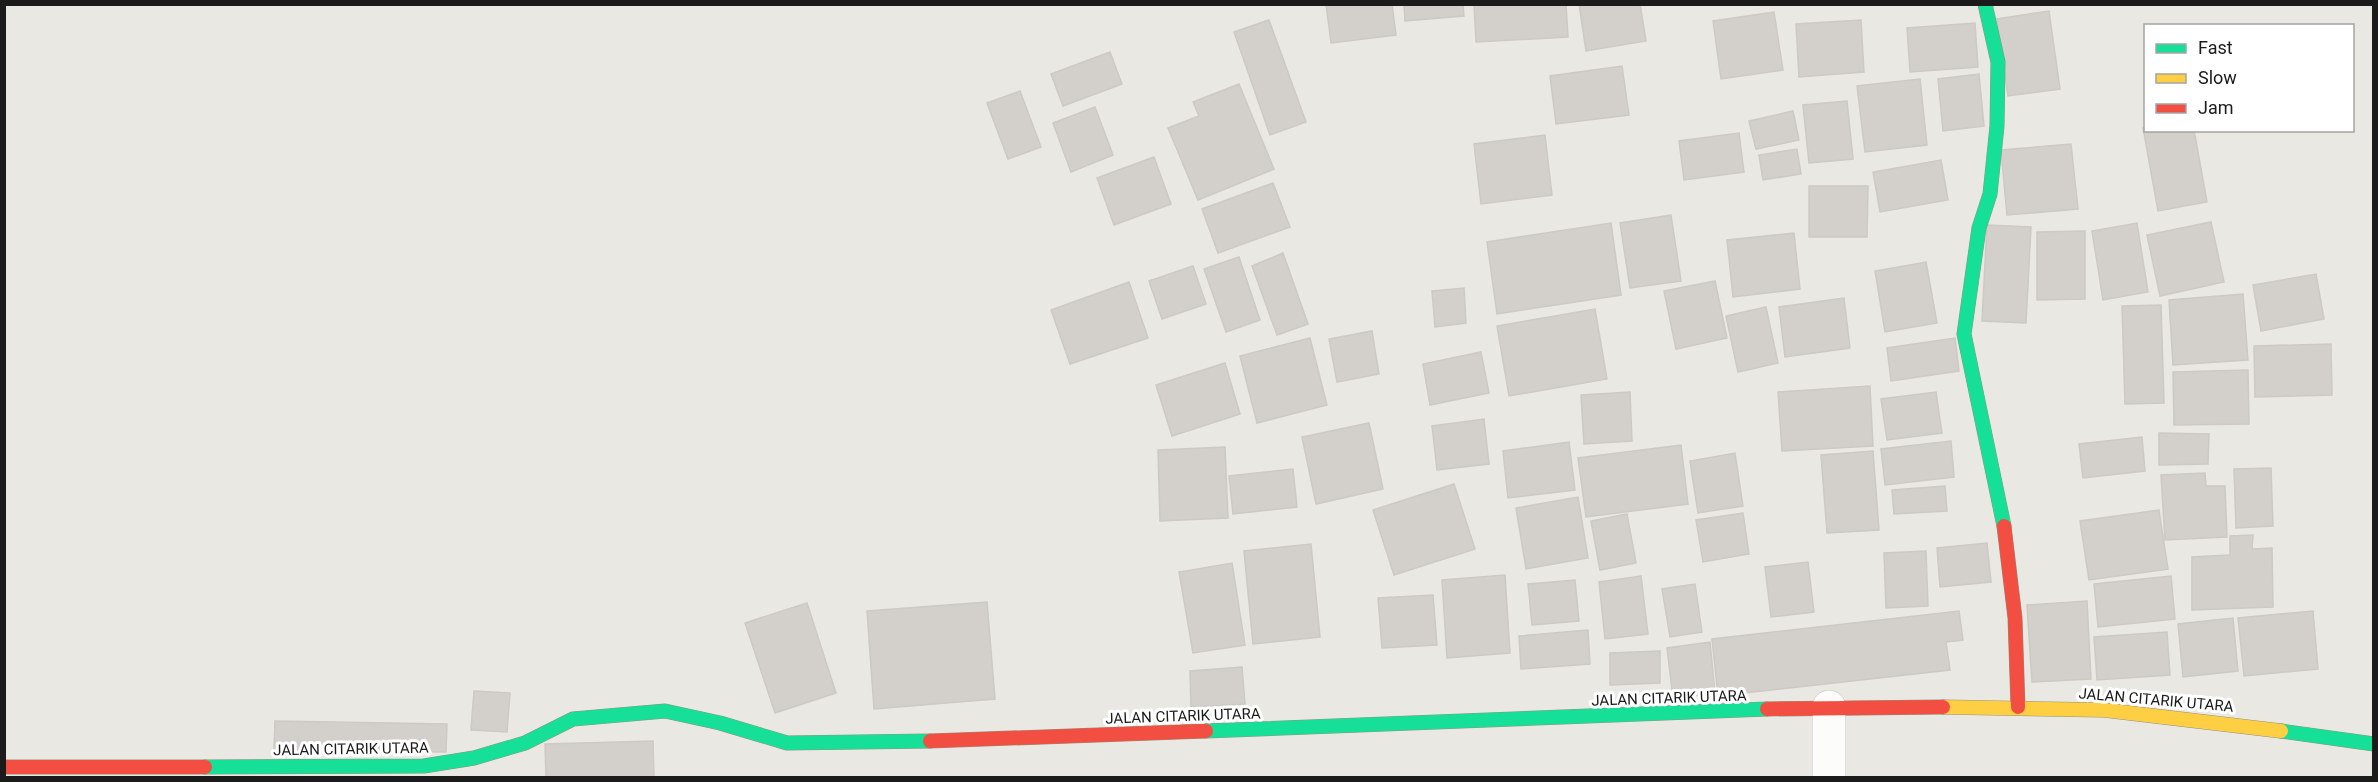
<svg xmlns="http://www.w3.org/2000/svg" width="2378" height="782" font-family="Roboto,sans-serif">
<style>
.building{fill:#d3d0cb;stroke:#cdc9c4;stroke-width:1.5}
.lines{fill:none;stroke-linecap:round;stroke-linejoin:round}
.street-casing{stroke:#c2c2bf;stroke-width:34}
.fast-casing{stroke:#91937b;stroke-width:15}
.slow-casing{stroke:#91937b;stroke-width:15}
.jam-casing{stroke:#91937b;stroke-width:15}
.street{stroke:#fcfcfb;stroke-width:33}
.fast{stroke:#16e098;stroke-width:14}
.slow{stroke:#ffcf43;stroke-width:14}
.jam{stroke:#f24e42;stroke-width:14}
.labels{text-anchor:middle;stroke-width:6;stroke-linejoin:round;paint-order:stroke}
.street-label{font-size:15px;fill:#1b1b1b;stroke:#fff}
</style>
<rect width="100%" height="100%" fill="#eae8e2"/>
<path class="building" d="M 1326,4 L 1392,4 L 1396,35 L 1331,43 Z
M 1404,4 L 1463,4 L 1464,16 L 1405,21 Z
M 1474,4 L 1566,4 L 1568,37 L 1476,42 Z
M 1579,4 L 1640,4 L 1646,41 L 1586,51 Z
M 2049,11 L 2060,89 L 2008,96 L 1997,19 Z
M 1774,12 L 1783,70 L 1721,79 L 1713,21 Z
M 1269,20 L 1306,122 L 1270,135 L 1234,32 Z
M 1861,20 L 1864,72 L 1799,77 L 1796,24 Z
M 1975,23 L 1978,67 L 1910,72 L 1907,28 Z
M 1110,52 L 1122,84 L 1063,106 L 1051,74 Z
M 1622,66 L 1629,115 L 1556,124 L 1550,76 Z
M 1979,74 L 1984,126 L 1943,131 L 1938,79 Z
M 1920,79 L 1927,145 L 1865,152 L 1857,86 Z
M 1239,84 L 1274,169 L 1198,200 L 1168,128 L 1199,116 L 1193,102 Z
M 1020,91 L 1041,147 L 1008,159 L 987,103 Z
M 1847,101 L 1853,159 L 1809,163 L 1803,105 Z
M 1095,107 L 1113,155 L 1071,172 L 1053,123 Z
M 1793,111 L 1799,140 L 1756,149 L 1749,121 Z
M 2146,127 L 2146,130 L 2194,130 L 2207,202 L 2158,211 L 2143,128 Z
M 1739,133 L 1744,172 L 1684,180 L 1679,141 Z
M 1545,135 L 1552,195 L 1481,204 L 1474,144 Z
M 2071,144 L 2078,209 L 2007,215 L 2001,150 Z
M 1797,149 L 1801,174 L 1763,180 L 1759,155 Z
M 1154,157 L 1171,204 L 1114,225 L 1097,178 Z
M 1941,160 L 1948,200 L 1880,212 L 1873,172 Z
M 1273,183 L 1290,227 L 1218,253 L 1202,209 Z
M 1809,186 L 1868,186 L 1867,237 L 1809,237 Z
M 1671,215 L 1681,281 L 1630,288 L 1620,223 Z
M 2211,222 L 2224,282 L 2160,296 L 2147,235 Z
M 1611,223 L 1621,295 L 1497,314 L 1487,242 Z
M 2137,223 L 2148,292 L 2103,300 L 2092,231 Z
M 1987,225 L 2031,227 L 2026,323 L 1982,321 Z
M 2085,231 L 2085,299 L 2037,300 L 2037,232 Z
M 1794,233 L 1800,289 L 1733,297 L 1727,240 Z
M 1283,253 L 1308,324 L 1277,335 L 1252,266 Z
M 1239,257 L 1260,320 L 1226,332 L 1204,269 Z
M 1926,262 L 1937,323 L 1885,332 L 1875,271 Z
M 1193,266 L 1206,304 L 1162,319 L 1149,281 Z
M 2316,274 L 2324,319 L 2261,331 L 2253,285 Z
M 1715,281 L 1727,338 L 1676,349 L 1664,291 Z
M 1129,282 L 1148,338 L 1070,364 L 1051,310 Z
M 1464,288 L 1466,323 L 1435,327 L 1432,291 Z
M 2243,294 L 2248,360 L 2173,365 L 2169,300 Z
M 1844,298 L 1850,348 L 1785,357 L 1779,307 Z
M 2161,305 L 2164,403 L 2125,404 L 2122,306 Z
M 1766,307 L 1778,363 L 1738,372 L 1726,316 Z
M 1595,309 L 1607,379 L 1509,396 L 1497,326 Z
M 1372,331 L 1379,374 L 1337,382 L 1329,339 Z
M 1310,338 L 1327,405 L 1257,423 L 1240,356 Z
M 1955,338 L 1959,371 L 1891,381 L 1887,348 Z
M 2331,344 L 2332,395 L 2255,397 L 2254,346 Z
M 1481,352 L 1489,393 L 1430,405 L 1423,364 Z
M 1225,363 L 1240,414 L 1172,436 L 1156,385 Z
M 2248,370 L 2249,424 L 2174,425 L 2173,372 Z
M 1870,386 L 1873,446 L 1782,451 L 1778,392 Z
M 1630,392 L 1632,441 L 1584,444 L 1581,395 Z
M 1936,392 L 1942,433 L 1887,440 L 1881,399 Z
M 1484,419 L 1489,464 L 1437,470 L 1432,426 Z
M 1369,423 L 1383,489 L 1316,504 L 1302,437 Z
M 2159,433 L 2209,434 L 2208,464 L 2159,465 Z
M 2142,437 L 2145,471 L 2083,478 L 2079,444 Z
M 1951,441 L 1954,477 L 1885,485 L 1881,449 Z
M 1569,442 L 1575,490 L 1508,498 L 1503,451 Z
M 1681,445 L 1688,504 L 1586,517 L 1578,458 Z
M 1225,447 L 1228,518 L 1160,521 L 1158,450 Z
M 1873,451 L 1879,530 L 1827,533 L 1821,455 Z
M 1735,453 L 1743,506 L 1698,513 L 1690,461 Z
M 2271,468 L 2273,526 L 2236,528 L 2234,469 Z
M 1293,469 L 1297,507 L 1233,514 L 1229,476 Z
M 2205,473 L 2206,486 L 2225,486 L 2227,537 L 2165,540 L 2161,475 Z
M 1454,484 L 1475,549 L 1394,575 L 1373,510 Z
M 1945,486 L 1947,511 L 1894,514 L 1892,490 Z
M 1578,497 L 1588,558 L 1526,569 L 1516,508 Z
M 2159,510 L 2168,569 L 2089,580 L 2080,521 Z
M 1743,513 L 1749,554 L 1703,562 L 1696,520 Z
M 1627,514 L 1636,563 L 1600,570 L 1591,521 Z
M 2253,535 L 2252,549 L 2272,548 L 2273,607 L 2192,610 L 2192,557 L 2230,555 L 2230,536 Z
M 1987,543 L 1991,582 L 1940,587 L 1937,548 Z
M 1311,544 L 1320,637 L 1253,644 L 1244,551 Z
M 1926,551 L 1928,606 L 1886,608 L 1884,553 Z
M 1808,562 L 1814,612 L 1771,617 L 1765,567 Z
M 1232,563 L 1245,645 L 1193,653 L 1179,572 Z
M 1505,575 L 1510,653 L 1447,658 L 1442,580 Z
M 1641,576 L 1648,634 L 1605,639 L 1599,582 Z
M 2171,576 L 2175,619 L 2098,627 L 2094,584 Z
M 1575,580 L 1579,621 L 1532,625 L 1528,584 Z
M 1695,584 L 1702,632 L 1670,637 L 1662,589 Z
M 1433,595 L 1437,645 L 1382,648 L 1378,598 Z
M 2087,601 L 2091,679 L 2032,682 L 2027,605 Z
M 987,602 L 995,699 L 874,709 L 867,611 Z
M 807,603 L 836,693 L 775,713 L 745,623 Z
M 1959,611 L 1963,640 L 1946,642 L 1950,670 L 1718,696 L 1712,639 Z
M 2313,611 L 2318,669 L 2244,676 L 2238,618 Z
M 2233,618 L 2238,671 L 2183,677 L 2178,624 Z
M 1588,630 L 1590,664 L 1521,669 L 1519,636 Z
M 2167,632 L 2170,675 L 2097,680 L 2094,637 Z
M 1710,642 L 1715,693 L 1673,698 L 1667,648 Z
M 1660,651 L 1660,683 L 1610,685 L 1610,653 Z
M 1242,667 L 1245,704 L 1191,707 L 1190,671 Z
M 474,691 L 510,693 L 507,732 L 471,730 Z
M 275,721 L 447,724 L 446,752 L 274,750 Z
M 653,741 L 654,777 L 546,778 L 545,744 Z"/>
<g class="lines">
<g class="street-casing">
<path id="street" d="M 1829,778 L 1829,707"/>
</g>
<g class="fast-casing">
<path id="fast" d="M 1985,4 L 1998,62 L 1997,126 L 1990,194 L 1979,228 L 1964,334 L 2004,526
M 1206,731 L 1767,709
M 2281,731 L 2374,744
M 205,767 L 424,766 L 474,758 L 525,743 L 573,719 L 665,711 L 720,723 L 787,743 L 930,741"/>
</g>
<g class="slow-casing">
<path id="slow" d="M 1943,707 L 2104,710 L 2281,731"/>
</g>
<g class="jam-casing">
<path id="jam" d="M 2004,526 L 2015,618 L 2018,707
M 1767,709 L 1943,707
M 930,741 L 1206,731
M 4,767 L 205,767"/>
</g>
<use href="#street" class="street"/>
<use href="#fast" class="fast"/>
<use href="#slow" class="slow"/>
<use href="#jam" class="jam"/>
</g>
<g class="labels">
<g class="street-label">
<text transform="translate(1669 698) rotate(-2)" y="5">JALAN CITARIK UTARA</text>
<text transform="translate(2156 700) rotate(5)" y="5">JALAN CITARIK UTARA</text>
<text transform="translate(1183 716) rotate(-2)" y="5">JALAN CITARIK UTARA</text>
<text transform="translate(351 749) rotate(-1)" y="5">JALAN CITARIK UTARA</text>
</g>
</g>
<rect width="2378" height="782" fill="none" stroke="#1b1b1b" stroke-width="12"/>
<rect x="2144" y="24" width="210" height="108" fill="#ffffff" stroke="#a4a4a4" stroke-width="1.5"/>
<rect x="2156" y="44" width="30" height="9" fill="#16e098" stroke="#a4a4a4" stroke-width="1.5"/>
<text x="2198" y="54" font-size="18" fill="#1b1b1b">Fast</text>
<rect x="2156" y="74" width="30" height="9" fill="#ffcf43" stroke="#a4a4a4" stroke-width="1.5"/>
<text x="2198" y="84" font-size="18" fill="#1b1b1b">Slow</text>
<rect x="2156" y="104" width="30" height="9" fill="#f24e42" stroke="#a4a4a4" stroke-width="1.5"/>
<text x="2198" y="114" font-size="18" fill="#1b1b1b">Jam</text>
</svg>
